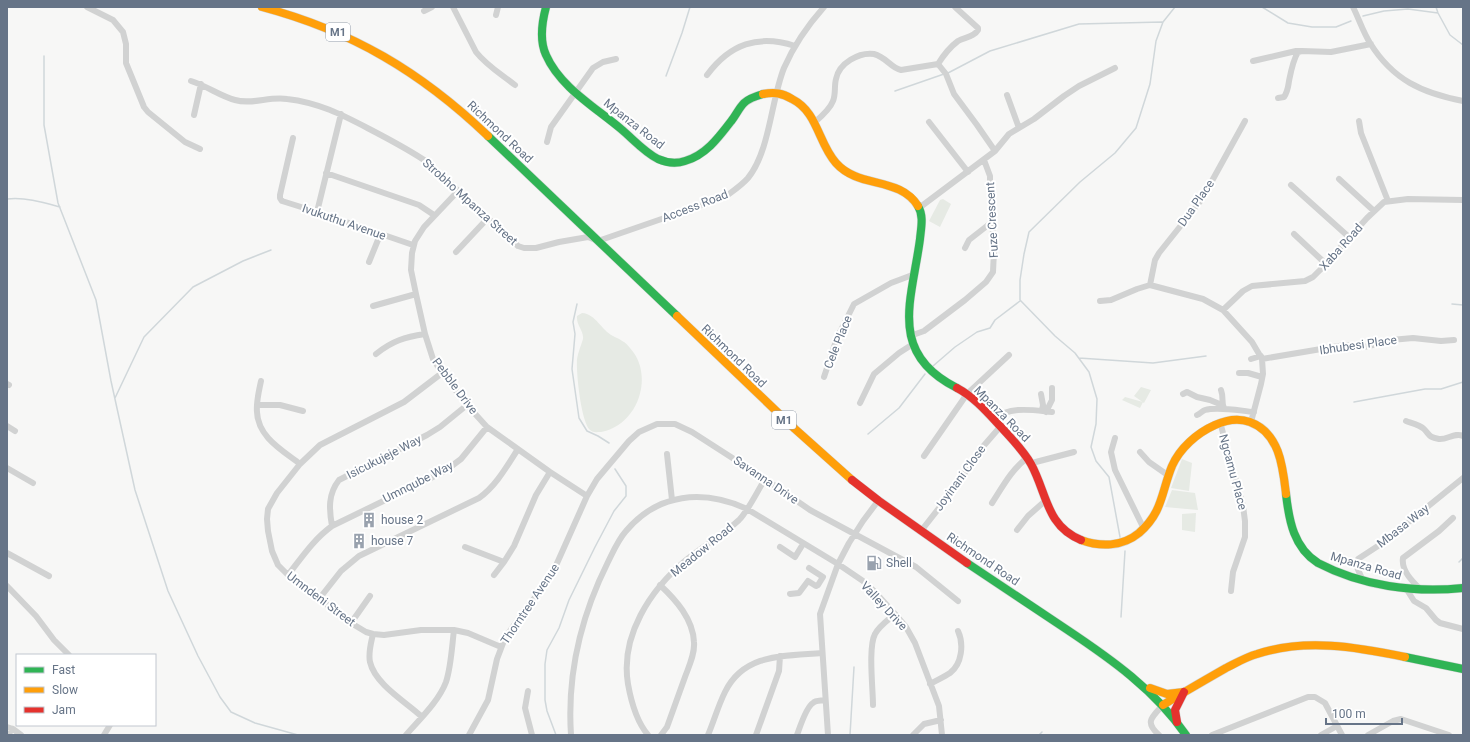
<svg xmlns="http://www.w3.org/2000/svg" width="1470" height="742" font-family="Roboto,sans-serif">
<style>
.green{fill:#e6eae4}
.lines{fill:none;stroke-linecap:round;stroke-linejoin:round}
.stream{stroke:#d0d7da;stroke-width:1.5}
.fast-casing{stroke:#d2d4d5;stroke-width:9}
.slow-casing{stroke:#d2d4d5;stroke-width:9}
.jam-casing{stroke:#d2d4d5;stroke-width:9}
.street{stroke:#d1d2d2;stroke-width:6}
.fast{stroke:#30b455;stroke-width:8}
.slow{stroke:#ff9f0a;stroke-width:8}
.jam{stroke:#e5322d;stroke-width:8}
.labels{text-anchor:middle;stroke-width:4;stroke-linejoin:round;paint-order:stroke}
.shield{fill:#fff;stroke:#949eab;stroke-width:1}
.shield-label{font-size:11px;font-weight:bold;fill:#667487}
.street-label{font-size:12px;fill:#667487;stroke:#fff}
.poi-label{font-size:12px;fill:#667487;stroke:#fff;text-anchor:start}
</style>
<rect width="100%" height="100%" fill="#f7f7f6"/>
<path class="green" d="M 943,199 L 951,204 L 940,227 L 929,221 L 940,200 Z
M 582,313 C 596,314 601,330 613,336 C 619,339 626,342 630,348 C 655,375 638,426 601,432 C 597,432 593,433 590,430 C 581,422 576,372 577,359 C 578,352 581,346 583,339 C 584,331 576,325 577,316 Z
M 1141,387 L 1151,390 L 1144,403 L 1134,396 Z
M 1125,397 L 1143,402 L 1140,408 L 1122,400 Z
M 1182,459 L 1192,463 L 1189,491 L 1171,488 Z
M 1172,490 L 1195,493 L 1198,510 L 1165,507 Z
M 1196,513 L 1195,532 L 1182,530 L 1182,514 Z"/>
<g class="lines">
<path class="stream" d="M 1262,7 L 1288,23 L 1312,27 L 1336,27 L 1351,21
M 1436,7 L 1438,13 L 1450,35 L 1463,45
M 1363,16 L 1384,11 L 1408,9 L 1438,13
M 44,56 L 44,125 L 58,203 L 96,300 L 111,381 L 135,490 L 168,591 L 198,656 L 220,697 L 231,712 L 255,723 L 298,735
M 948,73 L 990,51 L 1079,24 L 1162,22
M 666,76 L 682,33 L 690,7
M 895,91 L 944,74
M 7,199 C 25,197 42,202 60,207
M 577,304 L 573,322 L 575,334 L 572,369 L 579,418 L 587,431 L 598,436 L 609,443
M 1452,304 L 1463,305
M 1079,358 L 1153,363 L 1206,356
M 933,366 L 955,347 L 977,332 L 990,328 L 995,320 L 1020,301
M 115,398 L 144,337 L 193,287 L 243,261 L 271,250
M 1354,402 L 1425,389 L 1441,389 L 1463,382
M 868,434 L 899,408 L 925,374
M 1120,537 L 1109,477 L 1096,461 L 1091,447 L 1096,424 L 1097,399 L 1089,372 L 1075,353 L 1055,336 L 1020,300 L 1020,280 L 1024,254 L 1029,232 L 1080,182 L 1115,153 L 1136,128 L 1150,84 L 1156,41 L 1163,22 L 1175,7
M 1459,562 L 1463,558
M 1121,617 L 1125,551
M 556,735 L 547,711 L 545,700 L 545,664 L 547,650 L 559,628 L 569,600 L 595,547 L 614,511 L 626,496 L 626,486 L 615,469
M 850,735 L 854,667
M 1039,735 L 1042,732"/>
<g class="fast-casing">
<path id="fast" d="M 546,7 C 542,22 539,40 546,55 C 560,87 595,107 621,129 C 633,139 644,152 658,159 C 667,163 676,164 685,161 C 706,155 719,137 732,120 C 736,115 739,108 744,103 C 749,98 756,96 763,94
M 488,136 L 677,316
M 918,206 C 924,216 921,228 920,239 C 912,300 887,353 957,388
M 1286,494 C 1289,521 1294,548 1318,563 C 1362,586 1414,593 1463,588
M 967,563 C 1000,585 1033,607 1066,629 C 1111,659 1155,690 1186,735
M 1405,657 L 1463,669"/>
</g>
<g class="slow-casing">
<path id="slow" d="M 262,7 C 352,31 421,72 488,136
M 763,94 C 775,92 782,93 792,99 C 818,112 818,143 836,163 C 859,189 899,176 918,206
M 677,316 L 795,429 L 852,480
M 1081,540 C 1100,547 1122,547 1139,533 C 1163,512 1161,493 1172,466 C 1180,448 1197,433 1215,425 C 1226,420 1239,418 1250,422 C 1280,433 1283,468 1286,494
M 1150,688 L 1167,694 L 1184,692
M 1163,705 C 1184,692 1205,680 1226,668 C 1236,663 1246,657 1257,654 C 1305,638 1357,647 1405,657"/>
</g>
<g class="jam-casing">
<path id="jam" d="M 957,388 C 974,397 987,412 1000,426 C 1011,438 1023,450 1031,464 C 1047,493 1046,526 1081,540
M 852,480 L 879,501 L 967,563
M 1177,722 L 1175,710 L 1184,692"/>
</g>
<path class="street" d="M 87,7 L 113,20 L 123,32 L 126,44 L 126,63 L 144,107 L 148,112 L 185,142 L 200,149
M 453,7 L 476,52 C 487,66 501,74 515,85
M 1353,7 C 1359,19 1363,32 1370,43 C 1393,80 1422,93 1463,101
M 424,11 L 432,7
M 496,15 L 498,7
M 1253,61 L 1296,51 L 1302,51
M 938,64 C 943,56 950,47 958,41 C 965,37 974,37 978,30 L 978,28 L 955,7
M 707,75 C 730,44 758,34 795,46
M 191,81 C 207,86 220,96 235,100 C 252,105 270,96 287,99 C 322,103 346,117 377,133 C 394,142 411,151 427,162 L 518,246 L 524,248 L 536,248 L 559,242 L 588,237 L 598,241 L 725,197 C 733,191 742,185 748,178 C 770,151 771,100 784,68 C 794,45 808,25 824,7
M 1007,95 L 1019,128
M 1278,98 L 1284,97 C 1288,91 1288,87 1289,81 C 1291,71 1293,60 1298,52 L 1302,51 L 1331,52 L 1371,44
M 194,115 L 201,84
M 1359,121 L 1361,133 L 1388,201
M 815,122 C 822,116 830,109 833,101 C 836,94 834,86 836,79 C 839,63 859,52 874,54 C 886,57 891,68 901,70 L 938,64 L 946,74 L 954,94 L 977,125 L 995,151
M 929,122 L 968,172
M 293,138 L 280,195 L 280,198 L 282,201 L 317,212 L 413,245
M 547,142 L 551,127 L 593,68 L 603,62 L 616,59
M 326,173 L 419,205 L 434,215
M 1339,179 L 1374,211
M 1291,185 L 1350,238
M 458,191 L 424,227 L 415,241 L 412,253 L 411,270 L 416,294 L 425,334 L 433,359 L 442,373 L 467,405 L 487,427 L 550,472 L 587,496
M 919,208 L 995,151 L 1009,134 L 1034,119 L 1064,96 L 1079,86 L 1115,68
M 317,212 L 341,114
M 1294,234 L 1326,264
M 965,248 L 969,240 L 992,222
M 456,252 L 487,219
M 369,262 L 380,235
M 1150,285 L 1155,260 L 1159,253 L 1202,199 L 1245,121
M 1100,301 L 1111,300 L 1137,289 L 1150,285 L 1203,299 L 1223,310 L 1252,342 L 1262,359 L 1263,374 L 1261,384 L 1251,422
M 373,306 L 416,294
M 1223,310 L 1243,291 L 1252,286 L 1305,281 L 1313,277 L 1320,270 L 1367,218 L 1384,202 L 1408,199 L 1463,200
M 910,336 L 924,331 L 965,300 L 986,282 L 993,272 L 994,251 L 990,184 L 990,176 L 984,160
M 376,354 C 392,341 405,337 425,334
M 1251,359 L 1261,356
M 1262,359 L 1345,345 L 1364,347 L 1377,344 L 1391,340 L 1413,338 L 1441,341 L 1454,340
M 442,373 L 404,402 L 320,445 L 300,464 L 277,493 L 268,509 L 267,519 L 268,531 L 272,551 L 278,565 L 288,575 L 351,623 L 366,632 L 373,634 L 384,635 L 421,630 L 454,630 L 468,633 L 501,647
M 1239,373 L 1248,373 L 1262,377
M 824,377 L 837,338 L 854,304 L 891,283 L 915,274
M 261,381 C 259,391 256,402 257,412 C 258,437 282,450 300,464
M 7,384 L 9,385
M 1221,390 C 1224,398 1221,402 1224,408
M 1041,394 L 1043,405 L 1042,411
M 1183,394 L 1187,392 L 1197,397 L 1210,400 L 1222,405
M 860,403 L 874,374 L 899,353 L 913,344
M 257,405 L 280,405 L 303,411
M 1046,412 L 1052,400 L 1052,388
M 1197,415 C 1200,414 1202,411 1205,410 C 1218,406 1241,411 1254,412
M 993,419 C 1011,406 1031,410 1052,412
M 1406,421 C 1411,423 1420,425 1424,429 C 1430,435 1428,437 1439,439 C 1447,440 1455,432 1463,436
M 1220,422 L 1243,506 L 1245,521 L 1245,537 L 1233,572 L 1231,591
M 7,426 L 15,431
M 1115,438 L 1111,452 L 1115,470 L 1144,529
M 1140,452 L 1149,462 L 1169,476
M 667,454 L 672,500
M 924,456 L 967,394 L 1009,355
M 1032,463 L 1074,452
M 7,468 L 33,483
M 992,503 C 1003,486 1012,469 1027,458
M 332,526 C 329,509 328,494 339,480 L 427,435 L 440,427 L 467,405
M 1017,530 L 1028,516 L 1045,501
M 921,531 L 954,489 L 980,450 L 1000,427
M 465,547 L 504,562
M 780,547 L 795,557 L 803,544
M 7,553 L 49,576
M 288,575 C 302,557 314,539 332,526 L 445,471 L 461,459 L 487,427
M 494,575 L 504,562 L 514,546 L 536,495 L 550,472
M 1362,579 L 1357,567 L 1358,559 L 1384,542 L 1463,478
M 660,585 C 676,600 693,619 694,642 C 695,654 689,666 685,677 C 679,694 673,710 667,727 L 661,735
M 7,586 L 36,616 L 54,640 L 69,655
M 1407,590 L 1414,601 L 1426,608 L 1436,620 L 1440,623 L 1463,629
M 1421,590 C 1413,582 1401,571 1403,558 L 1439,531 L 1453,518
M 790,594 L 799,593 L 808,581 L 816,586 L 818,585 L 823,577 L 809,568
M 319,599 L 341,571 L 359,556 L 479,498 C 496,486 507,466 518,449
M 351,623 L 370,596
M 373,634 C 371,643 368,653 370,662 C 375,684 406,702 421,716
M 930,684 C 937,680 944,677 950,673 C 962,664 964,644 958,631
M 528,691 L 525,708 L 532,735
M 873,705 C 873,689 868,647 875,634 C 879,626 888,620 895,614
M 7,727 L 13,729 L 21,735
M 7,735 L 13,729
M 104,735 L 110,725
M 406,735 C 419,720 439,701 446,682 C 451,667 452,646 454,630
M 469,735 L 488,700 L 497,659 L 505,638 L 524,611 L 542,589 L 554,570 L 587,496 L 597,479 L 629,441 L 639,432 L 657,424 L 675,424 L 692,432 L 765,479 L 810,510 L 916,567 L 958,601
M 571,735 C 567,675 581,616 608,562 C 613,552 618,540 626,531 C 658,493 703,489 747,509 L 838,564 L 863,581 L 874,591 L 895,614 L 906,627 L 915,643 L 939,706 L 942,735
M 648,735 C 637,722 631,701 628,684 C 620,636 650,590 686,560 C 703,546 723,535 739,520 C 748,511 758,490 765,479
M 708,735 C 714,721 718,706 725,692 C 744,653 785,656 822,653
M 756,735 L 779,671 L 780,656
M 797,735 C 800,727 806,707 813,703 C 816,700 821,701 825,700
M 828,735 L 820,614 L 838,564 L 849,543 L 863,521 L 878,501
M 913,735 L 924,724 L 941,720
M 1159,735 C 1144,722 1152,717 1163,705
M 1212,735 L 1308,697 L 1315,697 L 1325,703 L 1342,735
M 1321,735 L 1337,726
M 1368,735 L 1393,721 L 1401,719 L 1449,735"/>
<use href="#fast" class="fast"/>
<use href="#slow" class="slow"/>
<use href="#jam" class="jam"/>
</g>
<defs>
<g id="building-bare" transform="scale(1.2)"><path d="M-4-6H4V6H1V3H-1V6H-4ZM-2.5-4.3h1.7v1.8h-1.7ZM.8-4.3h1.7v1.8H.8ZM-2.5-1h1.7V.8h-1.7ZM.8-1h1.7V.8H.8Z" fill="#99a2ae" stroke="#fff" stroke-width="2.5" paint-order="stroke"/></g>
<g id="fuel-bare" transform="scale(1.2)"><path d="M-5.5-6h7V0h2V4h1.3V-2.5L3-4.5l.8-.8L6-3V5H2.5V1h-1V6h-7ZM-4.2-4.7v3.2H.2V-4.7Z" fill="#99a2ae" stroke="#fff" stroke-width="2.5" paint-order="stroke"/></g>
</defs>
<g fill-rule="evenodd">
<use href="#building-bare" x="369" y="520"/>
<use href="#building-bare" x="359" y="541"/>
<use href="#fuel-bare" x="874" y="563"/>
</g>
<g class="labels">
<g class="shield">
<rect x="326" y="23" width="24" height="18" rx="3"/>
<rect x="772" y="411" width="24" height="18" rx="3"/>
</g>
<g class="shield-label">
<text x="338" y="36">M1</text>
<text x="784" y="424">M1</text>
</g>
<g class="street-label">
<text transform="translate(634 124) rotate(38)" y="4">Mpanza Road</text>
<text transform="translate(500 132) rotate(43)" y="4">Richmond Road</text>
<text transform="translate(470 202) rotate(42)" y="4">Strobho Mpanza Street</text>
<text transform="translate(1196 203) rotate(-55)" y="4">Dua Place</text>
<text transform="translate(695 206) rotate(-21)" y="4">Access Road</text>
<text transform="translate(992 220) rotate(-93)" y="4">Fuze Crescent</text>
<text transform="translate(344 222) rotate(19)" y="4">Ivukuthu Avenue</text>
<text transform="translate(1341 247) rotate(-48)" y="4">Xaba Road</text>
<text transform="translate(838 342) rotate(-68)" y="4">Cele Place</text>
<text transform="translate(1358 345) rotate(-8)" y="4">Ibhubesi Place</text>
<text transform="translate(734 356) rotate(44)" y="4">Richmond Road</text>
<text transform="translate(455 386) rotate(53)" y="4">Pebble Drive</text>
<text transform="translate(1002 414) rotate(45)" y="4">Mpanza Road</text>
<text transform="translate(384 457) rotate(-27)" y="4">Isicukujeje Way</text>
<text transform="translate(1233 472) rotate(75)" y="4">Ngcamu Place</text>
<text transform="translate(960 478) rotate(-54)" y="4">Joyinani Close</text>
<text transform="translate(766 480) rotate(34)" y="4">Savanna Drive</text>
<text transform="translate(418 482) rotate(-27)" y="4">Umnqube Way</text>
<text transform="translate(1403 526) rotate(-38)" y="4">Mbasa Way</text>
<text transform="translate(702 550) rotate(-39)" y="4">Meadow Road</text>
<text transform="translate(983 559) rotate(34)" y="4">Richmond Road</text>
<text transform="translate(1366 566) rotate(16)" y="4">Mpanza Road</text>
<text transform="translate(321 599) rotate(37)" y="4">Umndeni Street</text>
<text transform="translate(530 604) rotate(-56)" y="4">Thorntree Avenue</text>
<text transform="translate(884 606) rotate(47)" y="4">Valley Drive</text>
</g>
<g class="poi-label">
<text x="381" y="524">house 2</text>
<text x="371" y="545">house 7</text>
<text x="886" y="567">Shell</text>
</g>
</g>
<rect width="1470" height="742" fill="none" stroke="#667487" stroke-width="16"/>
<rect x="16" y="654" width="140" height="72" fill="#ffffff" stroke="#c2c7cf"/>
<rect x="24" y="667" width="20" height="6" fill="#30b455" stroke="#c2c7cf"/>
<text x="52" y="674" font-size="12" fill="#667487">Fast</text>
<rect x="24" y="687" width="20" height="6" fill="#ff9f0a" stroke="#c2c7cf"/>
<text x="52" y="694" font-size="12" fill="#667487">Slow</text>
<rect x="24" y="707" width="20" height="6" fill="#e5322d" stroke="#c2c7cf"/>
<text x="52" y="714" font-size="12" fill="#667487">Jam</text>
<path d="M1326 718v6h76v-6" fill="none" stroke="#667487" stroke-width="2"/>
<text x="1332" y="718" font-size="12" fill="#667487" stroke="#ffffff" stroke-width="3" paint-order="stroke">100 m</text>
</svg>
